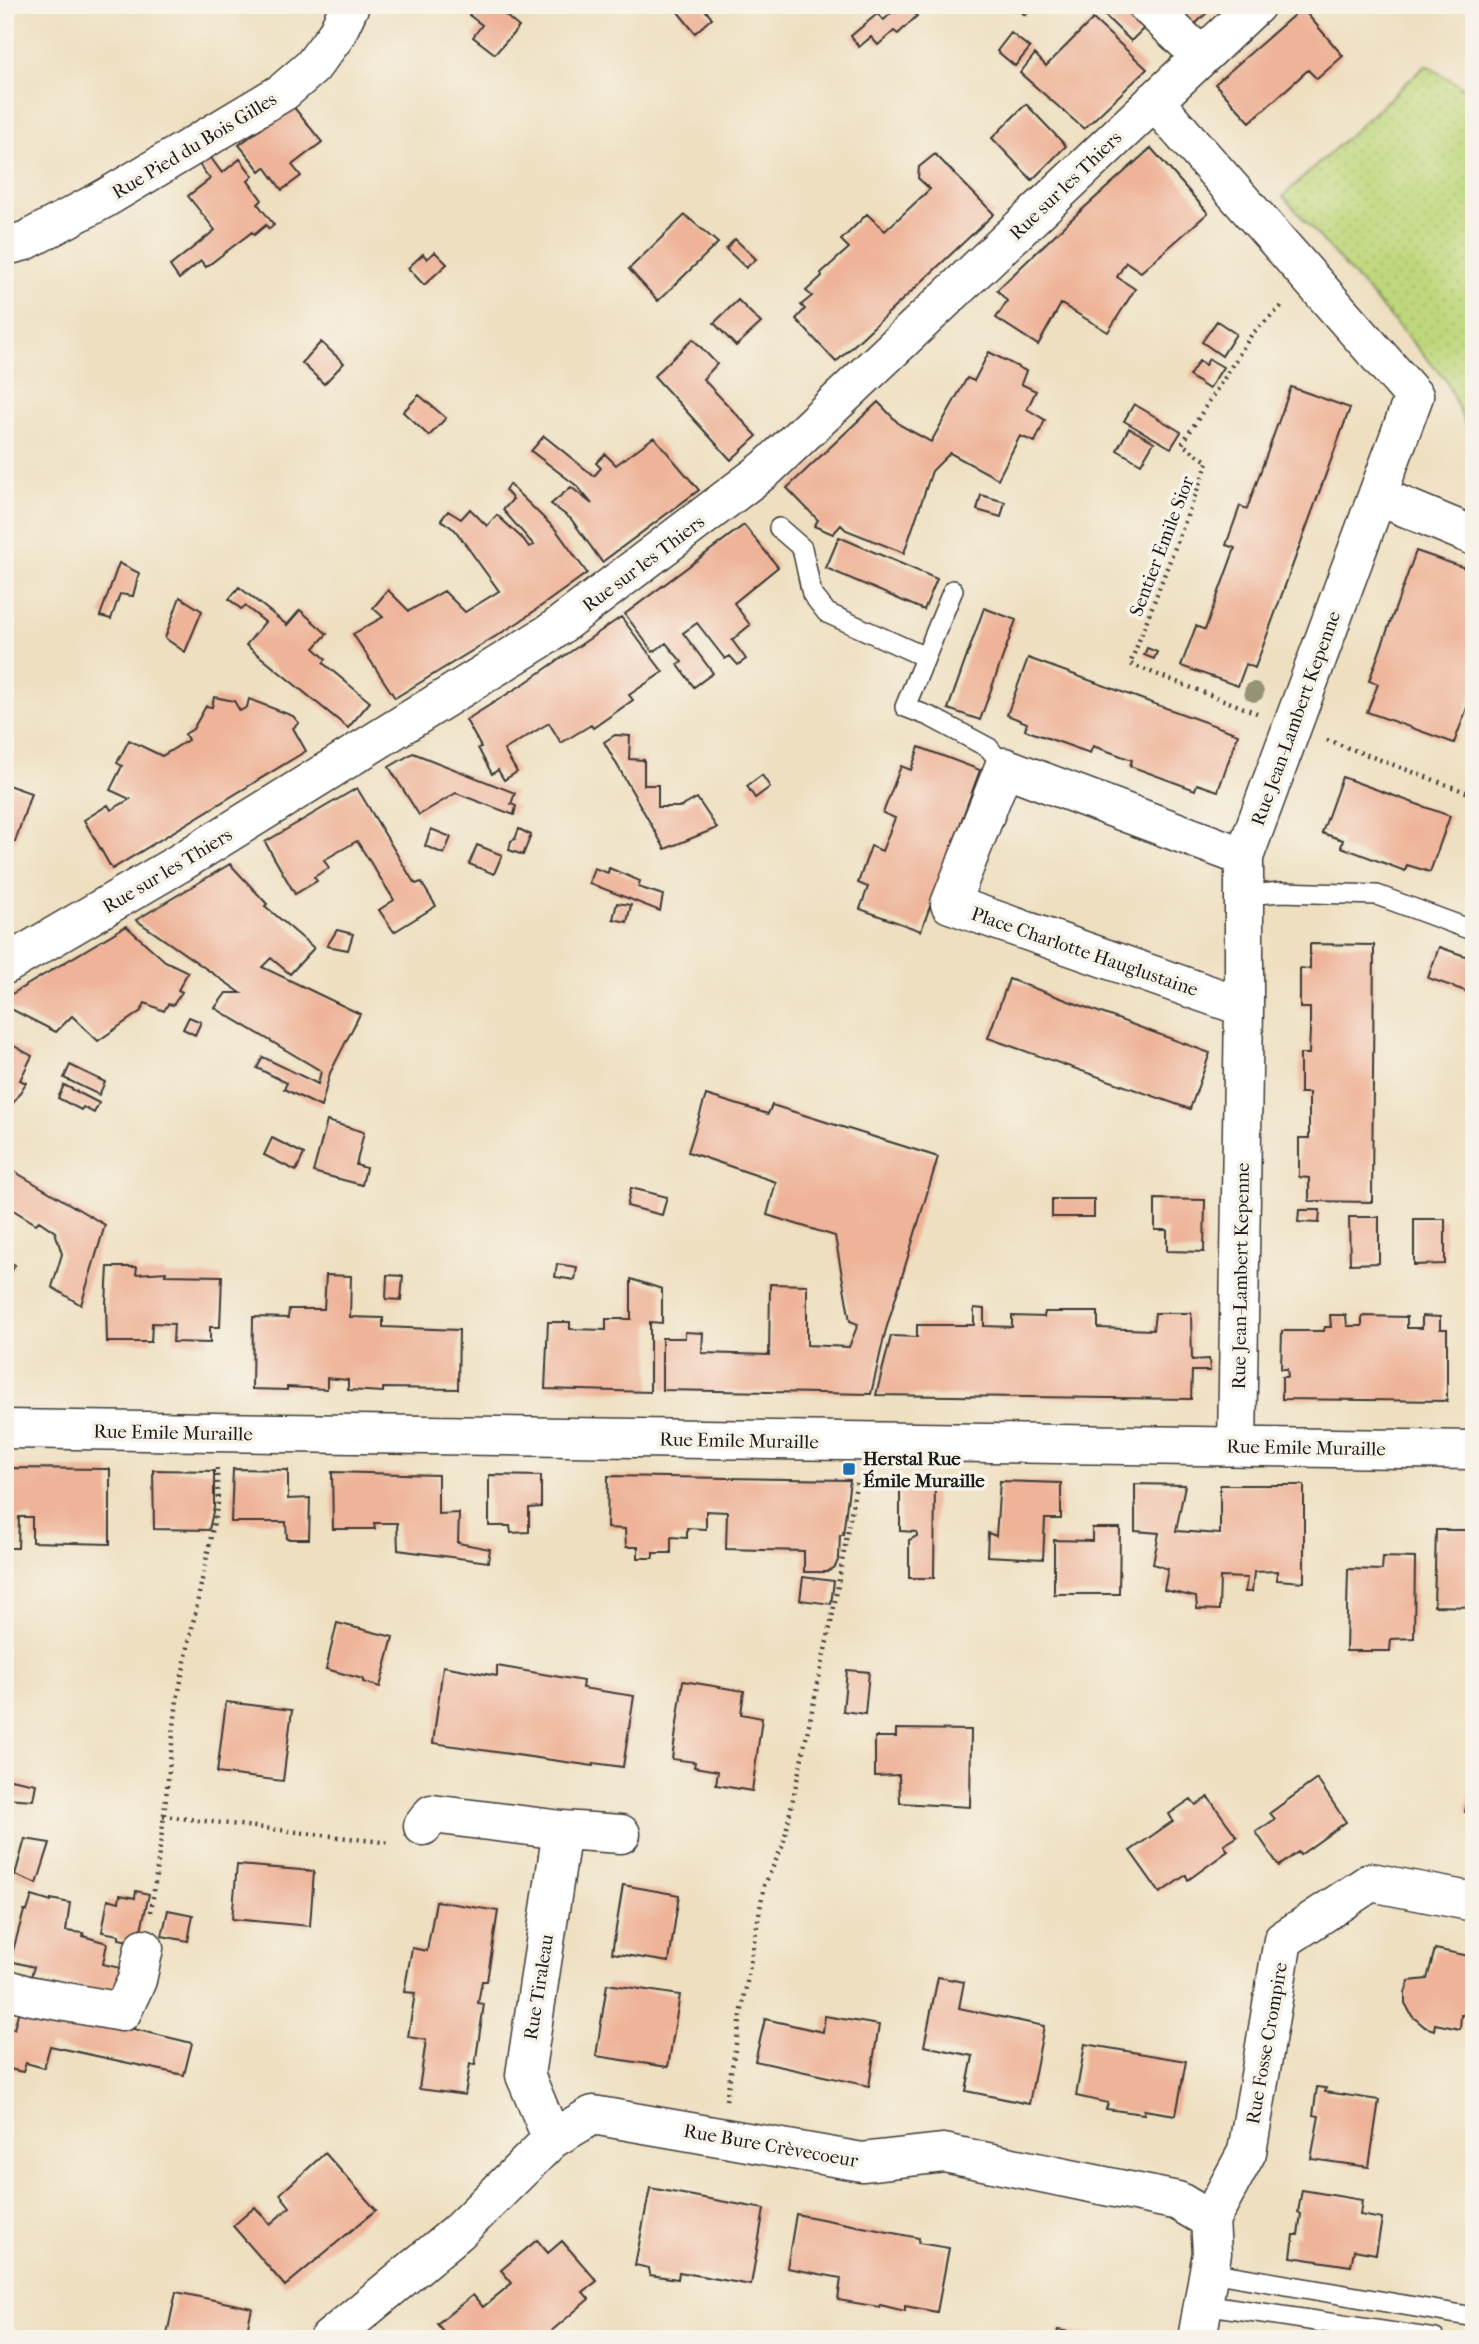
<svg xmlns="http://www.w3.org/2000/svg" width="1479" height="2344" font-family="'IM FELL French Canon',serif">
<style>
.grass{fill:url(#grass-dots);stroke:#6e7a4c;stroke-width:2}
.building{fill:#eeb398}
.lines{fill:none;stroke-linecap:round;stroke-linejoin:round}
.lane-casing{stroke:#3c3935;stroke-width:22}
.street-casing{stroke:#3c3935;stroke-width:41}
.path{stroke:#3c3935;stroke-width:4.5;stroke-dasharray:2 5;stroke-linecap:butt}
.lane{stroke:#fff;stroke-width:19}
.street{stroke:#fff;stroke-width:38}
.tree{fill:#959375}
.poi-dot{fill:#1f6fb2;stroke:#f7f3e8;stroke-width:2.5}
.labels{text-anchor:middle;stroke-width:7;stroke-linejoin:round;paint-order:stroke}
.street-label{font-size:19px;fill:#1c1c1c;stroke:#f7f3e8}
.poi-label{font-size:19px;font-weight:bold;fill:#1c1c1c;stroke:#f7f3e8;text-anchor:start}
</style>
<defs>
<pattern id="grass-dots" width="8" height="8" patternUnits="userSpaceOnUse" patternTransform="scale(1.75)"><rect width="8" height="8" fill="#bfd77b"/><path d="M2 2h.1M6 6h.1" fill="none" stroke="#a4b86a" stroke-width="1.8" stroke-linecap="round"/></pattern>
</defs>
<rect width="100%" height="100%" fill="#f7f3e8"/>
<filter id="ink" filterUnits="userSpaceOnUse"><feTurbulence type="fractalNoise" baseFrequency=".0143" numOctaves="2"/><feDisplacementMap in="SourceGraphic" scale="14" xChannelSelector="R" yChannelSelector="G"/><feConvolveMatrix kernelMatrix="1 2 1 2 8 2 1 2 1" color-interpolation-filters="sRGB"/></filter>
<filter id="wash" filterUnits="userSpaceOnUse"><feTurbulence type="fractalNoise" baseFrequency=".00686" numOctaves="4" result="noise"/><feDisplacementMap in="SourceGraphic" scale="28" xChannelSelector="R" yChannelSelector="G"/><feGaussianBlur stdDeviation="1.57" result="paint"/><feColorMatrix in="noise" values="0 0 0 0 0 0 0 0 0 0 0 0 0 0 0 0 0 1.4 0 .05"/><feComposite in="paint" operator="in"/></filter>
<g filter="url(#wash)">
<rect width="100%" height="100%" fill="#eedfc0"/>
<path class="grass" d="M 1426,65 L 1474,94 L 1474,443 L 1445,379 L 1283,196 Z"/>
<g id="blocks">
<path class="building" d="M 477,5 L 510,5 L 513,8 L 506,16 L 519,27 L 495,54 L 473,37 L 482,25 L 469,15 Z
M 686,5 L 701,5 L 712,18 L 695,33 L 678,12 Z
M 899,5 L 907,5 L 917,16 L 898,34 L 894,31 L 878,45 L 871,37 L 859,47 L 851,36 L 877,14 L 884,20 Z
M 1014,5 L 1035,5 L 1025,15 Z
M 1094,5 L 1138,5 L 1152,20 L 1131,41 Z
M 1162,5 L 1215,5 L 1187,32 Z
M 1302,8 L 1343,56 L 1317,79 L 1308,70 L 1250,122 L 1215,84 Z
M 1093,19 L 1147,69 L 1084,129 L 1020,73 L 1035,54 L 1046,66 Z
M 1011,33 L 1030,48 L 1015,66 L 997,51 Z
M 1026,104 L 1066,146 L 1032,180 L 992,138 Z
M 292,105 L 322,142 L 292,165 L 301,176 L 282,190 L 265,167 L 260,171 L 239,145 Z
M 1151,148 L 1208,213 L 1141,272 L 1126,262 L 1117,277 L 1135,289 L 1108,332 L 1061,304 L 1038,345 L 996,318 L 1007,301 L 997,290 L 1065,225 Z
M 206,151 L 222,173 L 240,159 L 253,176 L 248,181 L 262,200 L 258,204 L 274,225 L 269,229 L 266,225 L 254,235 L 252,232 L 206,267 L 201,261 L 179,279 L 170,266 L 215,230 L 188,196 L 210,179 L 195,159 Z
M 935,154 L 994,214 L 836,362 L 796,319 L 805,309 L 801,305 L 812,296 L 806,291 L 822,276 L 821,273 L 849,248 L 841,240 L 867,214 L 885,231 L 930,189 L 918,178 L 919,167 Z
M 685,215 L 718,243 L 658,301 L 629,269 Z
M 735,239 L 756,259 L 746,268 L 726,249 Z
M 435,252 L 447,264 L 424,285 L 408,268 L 423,254 L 427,259 Z
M 738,300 L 761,323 L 736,346 L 714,323 Z
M 1217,321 L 1236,334 L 1222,356 L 1202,342 Z
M 693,339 L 717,364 L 703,379 L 757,436 L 731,460 L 654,376 Z
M 321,342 L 344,363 L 324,384 L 302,363 Z
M 989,352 L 1026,371 L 1021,384 L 1036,391 L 1027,409 L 1045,420 L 1035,442 L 1020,436 L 998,479 L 950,453 L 932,471 L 904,553 L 846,530 L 841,525 L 833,534 L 814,526 L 818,520 L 787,488 L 878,402 L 900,425 L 931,442 L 967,378 L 974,381 Z
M 1209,359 L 1223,367 L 1209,389 L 1189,376 L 1199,361 L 1205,365 Z
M 1291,387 L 1350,408 L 1255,668 L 1246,664 L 1238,686 L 1181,666 L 1196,626 L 1205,630 L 1235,548 L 1226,545 L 1240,506 L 1247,509 Z
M 419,395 L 446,418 L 429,436 L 403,412 Z
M 1134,404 L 1181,432 L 1171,448 L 1124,421 Z
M 1129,428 L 1154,442 L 1141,464 L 1117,450 Z
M 544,436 L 594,476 L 601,468 L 596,463 L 605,454 L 616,465 L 654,437 L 699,490 L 602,562 L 571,519 L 551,504 L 571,487 L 592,504 L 577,486 L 531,451 Z
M 509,484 L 556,530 L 587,573 L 519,622 L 395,698 L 353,634 L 383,617 L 373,608 L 388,590 L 409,611 L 444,591 L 465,612 L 499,591 L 455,530 L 441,520 L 448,511 L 461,519 L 470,509 L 487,526 L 497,515 L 524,540 L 529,547 L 534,545 L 503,510 L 513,499 L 505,490 Z
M 981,495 L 1005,502 L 1001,517 L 977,510 Z
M 744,525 L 778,567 L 734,603 L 750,625 L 732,640 L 746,659 L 738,665 L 730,656 L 725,659 L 697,623 L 683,633 L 713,673 L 694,687 L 678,665 L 682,662 L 666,643 L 653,652 L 625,614 Z
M 839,537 L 937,579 L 924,610 L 826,568 Z
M 1416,551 L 1474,571 L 1474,689 L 1454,743 L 1367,712 L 1378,684 L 1369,681 Z
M 119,563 L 139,573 L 133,596 L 120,594 L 111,619 L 100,616 Z
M 239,587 L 287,625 L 300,610 L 327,634 L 314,648 L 326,659 L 323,663 L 370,702 L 348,728 L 246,645 L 265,622 L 245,606 L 241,609 L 229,599 Z
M 180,597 L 202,611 L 185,652 L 165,638 Z
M 984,608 L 1016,620 L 980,720 L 948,709 Z
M 621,617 L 663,672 L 629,695 L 633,700 L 593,728 L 591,725 L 561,743 L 549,723 L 504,750 L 517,772 L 504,780 L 498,770 L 492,774 L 478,748 L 481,747 L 466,720 L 525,683 Z
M 1147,648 L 1157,652 L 1154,659 L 1144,655 Z
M 1028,658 L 1238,734 L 1218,791 L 1197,784 L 1195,790 L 1130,766 L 1132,760 L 1113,753 L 1093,746 L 1090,753 L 1025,730 L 1027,723 L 1007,715 Z
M 214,697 L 234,701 L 240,711 L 247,707 L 249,699 L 293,716 L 299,723 L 293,728 L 306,751 L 112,869 L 84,820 L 108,805 L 111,810 L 130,799 L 110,790 L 122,766 L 117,763 L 129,740 L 162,756 L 188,740 L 185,734 L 193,729 L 206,706 L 212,707 Z
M 615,735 L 630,736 L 629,759 L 644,760 L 644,785 L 658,785 L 658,807 L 681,807 L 697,798 L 717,828 L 665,849 L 604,742 Z
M 919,747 L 980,770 L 921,931 L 860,909 L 868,887 L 858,883 L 871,846 L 882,851 L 895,818 L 883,813 L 901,766 L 911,770 Z
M 413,753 L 515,793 L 511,804 L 516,806 L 514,815 L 456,793 L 419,815 L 389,767 Z
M 762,775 L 770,787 L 755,798 L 747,786 Z
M 1342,777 L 1450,816 L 1430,872 L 1407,865 L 1405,871 L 1341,847 L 1343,840 L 1322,833 Z
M 5,784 L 31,793 L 15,842 L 5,839 Z
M 357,788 L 413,881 L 416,884 L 421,882 L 436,906 L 394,932 L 379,910 L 394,900 L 357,841 L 324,860 L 329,868 L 314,877 L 317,881 L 295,894 L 265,842 Z
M 431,829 L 451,837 L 444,854 L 425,846 Z
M 519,829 L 531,835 L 523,855 L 509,850 L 511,841 L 515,839 Z
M 477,845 L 502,855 L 494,874 L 469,864 Z
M 230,864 L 267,904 L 265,906 L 314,948 L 290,974 L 271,958 L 262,967 L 360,1014 L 330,1073 L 321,1107 L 284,1089 L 287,1083 L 257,1068 L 263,1057 L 318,1084 L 321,1071 L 215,1008 L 226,993 L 241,993 L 136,920 Z
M 594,868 L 608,873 L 609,868 L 640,881 L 638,887 L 663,895 L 660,911 L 589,883 Z
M 617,903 L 631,905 L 627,922 L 613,919 Z
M 126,926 L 165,961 L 188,972 L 178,990 L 182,992 L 173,1005 L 168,1004 L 164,1011 L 145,1003 L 141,1011 L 98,1041 L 72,1016 L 56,1032 L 5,1006 L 5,998 Z
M 337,930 L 353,934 L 348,950 L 327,946 Z
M 1310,944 L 1374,945 L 1372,1202 L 1309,1201 L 1309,1178 L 1299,1177 L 1299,1138 L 1309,1138 L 1309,1093 L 1300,1093 L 1300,1054 L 1309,1054 L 1310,1030 L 1310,1008 L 1300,1008 L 1300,968 L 1310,969 Z
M 1439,947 L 1474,959 L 1474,994 L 1428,978 Z
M 1009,979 L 1210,1053 L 1190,1109 L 988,1038 Z
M 189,1017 L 201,1022 L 195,1035 L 183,1029 Z
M 5,1041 L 32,1056 L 20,1080 L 26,1083 L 12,1105 L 5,1102 Z
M 70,1065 L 105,1082 L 99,1095 L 64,1078 Z
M 64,1085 L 99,1103 L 94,1113 L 83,1107 L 81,1110 L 58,1098 Z
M 706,1095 L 768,1114 L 772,1105 L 938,1157 L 885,1333 L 871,1394 L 662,1390 L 662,1338 L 685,1338 L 685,1332 L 703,1333 L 702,1353 L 769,1355 L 770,1284 L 807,1285 L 807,1345 L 849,1347 L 858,1324 L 850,1321 L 835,1236 L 767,1215 L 776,1182 L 688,1152 Z
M 327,1121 L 364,1132 L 356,1165 L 366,1168 L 362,1185 L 313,1172 Z
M 272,1138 L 304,1154 L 296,1171 L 264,1155 Z
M 5,1166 L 105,1225 L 81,1305 L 52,1287 L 62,1254 L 55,1232 L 39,1221 L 36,1224 L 5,1205 Z
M 631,1188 L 667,1197 L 662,1215 L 627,1206 Z
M 1052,1199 L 1094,1199 L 1094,1217 L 1052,1217 Z
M 1155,1199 L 1205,1200 L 1204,1252 L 1167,1251 L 1167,1230 L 1155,1230 Z
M 1299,1210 L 1320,1210 L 1319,1223 L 1298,1222 Z
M 1349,1217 L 1379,1217 L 1379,1263 L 1350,1264 Z
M 1414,1219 L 1445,1219 L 1445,1264 L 1414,1265 Z
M 5,1259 L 15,1265 L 5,1282 Z
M 557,1264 L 577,1267 L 575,1280 L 555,1277 Z
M 108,1267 L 137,1267 L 136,1274 L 166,1272 L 165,1275 L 222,1276 L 220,1327 L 210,1327 L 210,1343 L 173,1342 L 174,1324 L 152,1323 L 151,1342 L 107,1342 L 106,1303 Z
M 326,1275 L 351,1276 L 350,1317 L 383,1318 L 383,1327 L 459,1330 L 458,1389 L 383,1388 L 383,1392 L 348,1390 L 348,1380 L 327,1378 L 327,1389 L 287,1387 L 287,1390 L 252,1389 L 253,1317 L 288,1318 L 289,1309 L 324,1309 Z
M 387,1275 L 403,1276 L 401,1300 L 386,1299 Z
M 631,1279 L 662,1289 L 662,1323 L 650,1322 L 650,1392 L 545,1389 L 548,1322 L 570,1322 L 570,1329 L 606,1330 L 606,1319 L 631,1319 Z
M 974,1308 L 984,1309 L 984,1326 L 1012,1327 L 1012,1316 L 1044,1317 L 1045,1312 L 1098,1312 L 1098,1328 L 1153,1330 L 1155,1313 L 1191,1313 L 1192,1360 L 1209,1359 L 1210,1371 L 1192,1371 L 1191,1399 L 876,1395 L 891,1336 L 917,1337 L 917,1325 L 974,1325 Z
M 1330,1315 L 1346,1315 L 1347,1326 L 1362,1326 L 1362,1316 L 1407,1317 L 1407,1328 L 1422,1328 L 1422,1316 L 1440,1317 L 1440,1329 L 1447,1329 L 1447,1401 L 1282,1399 L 1282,1377 L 1288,1377 L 1287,1369 L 1281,1369 L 1282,1331 L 1324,1331 L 1325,1327 L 1331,1327 Z
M 5,1468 L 110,1469 L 110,1544 L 32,1542 L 32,1517 L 19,1517 L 18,1548 L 5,1548 Z
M 233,1469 L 288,1470 L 288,1499 L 310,1498 L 309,1539 L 287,1539 L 286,1522 L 231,1522 Z
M 153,1470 L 214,1471 L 214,1507 L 209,1530 L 154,1529 Z
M 332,1472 L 438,1475 L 438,1514 L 459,1513 L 458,1543 L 490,1549 L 488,1562 L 398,1550 L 397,1523 L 374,1523 L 375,1529 L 333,1529 Z
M 489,1475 L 541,1476 L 541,1507 L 529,1508 L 529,1532 L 511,1533 L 510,1526 L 489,1526 Z
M 608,1476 L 850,1480 L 843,1535 L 840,1535 L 839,1558 L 835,1567 L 827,1572 L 804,1572 L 804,1551 L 726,1549 L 727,1512 L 706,1511 L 706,1529 L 687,1528 L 687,1538 L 671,1537 L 671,1553 L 653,1553 L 653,1558 L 638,1558 L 638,1547 L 626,1547 L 625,1529 L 607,1528 Z
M 900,1480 L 935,1481 L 934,1578 L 909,1578 L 909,1540 L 917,1536 L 917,1532 L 900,1531 Z
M 1000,1481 L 1061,1483 L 1061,1519 L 1045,1519 L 1043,1559 L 987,1556 L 988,1533 L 996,1536 Z
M 1135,1484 L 1185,1485 L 1176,1531 L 1220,1534 L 1220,1485 L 1304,1485 L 1304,1582 L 1277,1580 L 1277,1571 L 1254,1572 L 1252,1592 L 1245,1592 L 1247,1578 L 1220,1577 L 1219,1610 L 1197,1609 L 1196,1597 L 1164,1590 L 1168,1569 L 1153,1564 L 1159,1533 L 1135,1531 Z
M 1092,1528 L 1120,1528 L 1119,1594 L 1054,1594 L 1054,1540 L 1092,1541 Z
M 1436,1530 L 1474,1530 L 1474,1607 L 1434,1606 Z
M 1383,1557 L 1415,1558 L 1414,1638 L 1391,1639 L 1390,1651 L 1346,1651 L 1348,1569 L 1382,1570 Z
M 803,1577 L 834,1581 L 831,1604 L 800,1600 Z
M 337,1623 L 393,1637 L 380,1687 L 363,1682 L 363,1679 L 326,1669 Z
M 443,1666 L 497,1676 L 497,1666 L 583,1681 L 582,1688 L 634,1696 L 623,1767 L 594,1763 L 593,1766 L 433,1743 Z
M 847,1670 L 869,1672 L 865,1714 L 843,1711 Z
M 683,1681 L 744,1691 L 741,1714 L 762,1718 L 752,1791 L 716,1785 L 718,1771 L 694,1767 L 695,1762 L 672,1759 Z
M 226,1702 L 292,1710 L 283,1781 L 217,1773 Z
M 896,1729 L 971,1730 L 970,1807 L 900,1803 L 899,1775 L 875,1776 L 875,1737 L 896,1737 Z
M 1473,1775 L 1474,1775 L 1474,1813 L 1465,1812 Z
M 5,1778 L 36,1784 L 33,1800 L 5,1798 Z
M 1317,1779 L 1346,1822 L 1300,1855 L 1298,1852 L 1279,1866 L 1256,1832 L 1275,1819 L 1270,1813 Z
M 1208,1797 L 1237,1837 L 1224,1845 L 1228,1851 L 1188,1880 L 1186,1875 L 1160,1893 L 1130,1851 L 1173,1821 L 1169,1814 L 1191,1799 L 1196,1805 Z
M 25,1839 L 50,1843 L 37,1884 L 15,1875 Z
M 237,1865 L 314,1871 L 310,1926 L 232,1919 Z
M 623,1885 L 679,1895 L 669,1962 L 612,1953 Z
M 136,1891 L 149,1894 L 138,1943 L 119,1939 L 119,1935 L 102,1932 L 108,1899 L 119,1902 L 120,1895 L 135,1898 Z
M 32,1896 L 51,1902 L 51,1899 L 70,1903 L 66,1931 L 84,1933 L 83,1936 L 107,1943 L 103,1964 L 124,1969 L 119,1994 L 31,1976 L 34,1967 L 10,1961 L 24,1911 L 27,1911 Z
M 436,1901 L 498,1911 L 487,1981 L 482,1981 L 478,2003 L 484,2004 L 475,2065 L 470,2064 L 465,2095 L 419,2089 L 426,2040 L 408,2037 L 415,1993 L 404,1992 L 412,1948 L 427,1951 Z
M 168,1910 L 193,1915 L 188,1941 L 162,1936 Z
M 1435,1949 L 1474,1957 L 1474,2008 L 1470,2008 L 1470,2015 L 1461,2015 L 1460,2029 L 1435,2024 L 1434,2030 L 1425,2027 L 1412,2016 L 1405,2003 L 1405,1993 L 1409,1981 L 1427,1979 Z
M 938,1977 L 964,1982 L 959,2008 L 1044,2026 L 1029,2104 L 966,2091 L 973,2056 L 924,2046 Z
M 607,1984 L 680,1995 L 668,2067 L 596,2056 Z
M 21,2002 L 192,2043 L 184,2075 L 50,2046 L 44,2068 L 26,2063 L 23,2072 L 5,2068 L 5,2053 L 10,2028 L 14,2029 Z
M 825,2016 L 879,2025 L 869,2086 L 755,2061 L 765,2019 L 823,2032 Z
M 1085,2044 L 1186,2061 L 1176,2115 L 1144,2110 L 1144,2114 L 1106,2109 L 1108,2103 L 1076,2096 Z
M 1317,2087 L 1326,2088 L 1325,2092 L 1379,2100 L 1369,2167 L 1311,2159 L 1319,2116 L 1313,2115 Z
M 325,2153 L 376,2210 L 285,2286 L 233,2226 L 255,2207 L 270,2224 L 290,2207 L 280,2194 Z
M 650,2188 L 764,2209 L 751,2285 L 679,2272 L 678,2279 L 650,2275 L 649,2268 L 635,2265 Z
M 1302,2190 L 1362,2200 L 1360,2215 L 1382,2219 L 1376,2254 L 1354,2250 L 1351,2266 L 1291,2257 L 1294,2235 L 1298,2235 L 1301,2214 L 1298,2212 Z
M 796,2214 L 919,2238 L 918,2243 L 949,2248 L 937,2312 L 905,2306 L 905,2311 L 880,2305 L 879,2307 L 838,2300 L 841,2278 L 787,2268 Z
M 537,2240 L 548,2253 L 562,2241 L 597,2281 L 583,2292 L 589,2299 L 542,2339 L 437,2339 L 444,2332 L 437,2324 L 473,2295 L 483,2307 L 512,2283 L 501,2270 Z
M 176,2292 L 252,2308 L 245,2339 L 166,2339 Z
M 1058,2330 L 1100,2337 L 1100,2339 L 1056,2339 Z"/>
</g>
</g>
<g filter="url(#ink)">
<use href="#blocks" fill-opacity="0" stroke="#3c3935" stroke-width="2"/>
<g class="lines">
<g class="lane-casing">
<path id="lane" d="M 779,528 L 802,548 L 812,594 L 827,613 L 925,657
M 953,590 L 905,707 L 931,717 L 989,748 L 1004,767
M 1244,895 L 1282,892 L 1377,895 L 1474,931
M 1210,2272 L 1474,2317
M 1203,2304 L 1435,2339"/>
</g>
<g class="street-casing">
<path id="street" d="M 1147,5 L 1201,56
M 1154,101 L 1414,396 L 1244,857 L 1244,1007 L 1237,1446
M 5,246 L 25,241 L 104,199 L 283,92 L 312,67 L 336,35 L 350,5
M 1378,496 L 1474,536
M 1244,857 L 1004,767 L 950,904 L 1244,1007
M 5,965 L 178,864 L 550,633 L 767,468 L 1256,5
M 5,1429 L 1474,1450
M 423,1826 L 432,1814 L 562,1830 L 525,2075 L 552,2139
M 562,1830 L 621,1834
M 5,1988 L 27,1995 L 122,2012 L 137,1980 L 144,1948
M 1210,2220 L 1247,2152 L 1283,1940 L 1371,1882 L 1474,1902
M 329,2339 L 458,2232 L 552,2139 L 593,2115 L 862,2162 L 944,2153 L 1178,2201 L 1210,2220 L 1212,2253 L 1197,2339"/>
</g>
<path class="path" d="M 1257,713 L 1130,664 L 1208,462 L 1182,444 L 1252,334 L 1284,304
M 1327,740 L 1474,795
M 163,1816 L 390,1843
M 151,1912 L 162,1832 L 177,1700 L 218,1503 L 217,1468
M 726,2100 L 764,1886 L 783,1845 L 832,1618 L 857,1480"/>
<use href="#lane" class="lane"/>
<use href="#street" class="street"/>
</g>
<circle class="tree" cx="1254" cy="692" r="10"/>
</g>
<rect class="poi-dot" x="842" y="1462" width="14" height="14" rx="3.5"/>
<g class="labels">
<g class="street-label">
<text transform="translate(194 145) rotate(-31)" y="7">Rue Pied du Bois Gilles</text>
<text transform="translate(1065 185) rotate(-44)" y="7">Rue sur les Thiers</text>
<text transform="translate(1161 546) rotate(-69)" y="7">Sentier Emile Sior</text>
<text transform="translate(643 563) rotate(-37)" y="7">Rue sur les Thiers</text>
<text transform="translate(1295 718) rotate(-70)" y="7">Rue Jean-Lambert Kepenne</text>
<text transform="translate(167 870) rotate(-31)" y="7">Rue sur les Thiers</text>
<text transform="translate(1085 951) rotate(19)" y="7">Place Charlotte Hauglustaine</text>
<text transform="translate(1240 1276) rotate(-89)" y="7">Rue Jean-Lambert Kepenne</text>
<text transform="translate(173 1432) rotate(1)" y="7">Rue Emile Muraille</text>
<text transform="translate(739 1440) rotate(1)" y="7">Rue Emile Muraille</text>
<text transform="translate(1306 1447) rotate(1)" y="7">Rue Emile Muraille</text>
<text transform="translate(538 1987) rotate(-81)" y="7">Rue Tiraleau</text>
<text transform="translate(1266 2043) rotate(-80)" y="7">Rue Fosse Crompire</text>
<text transform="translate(771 2145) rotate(10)" y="7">Rue Bure Crèvecoeur</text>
</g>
<g class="poi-label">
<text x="863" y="1465">Herstal Rue<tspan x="863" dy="22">Émile Muraille</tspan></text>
</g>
</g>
<rect width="1479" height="2344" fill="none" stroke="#f7f3e8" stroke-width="28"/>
</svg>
